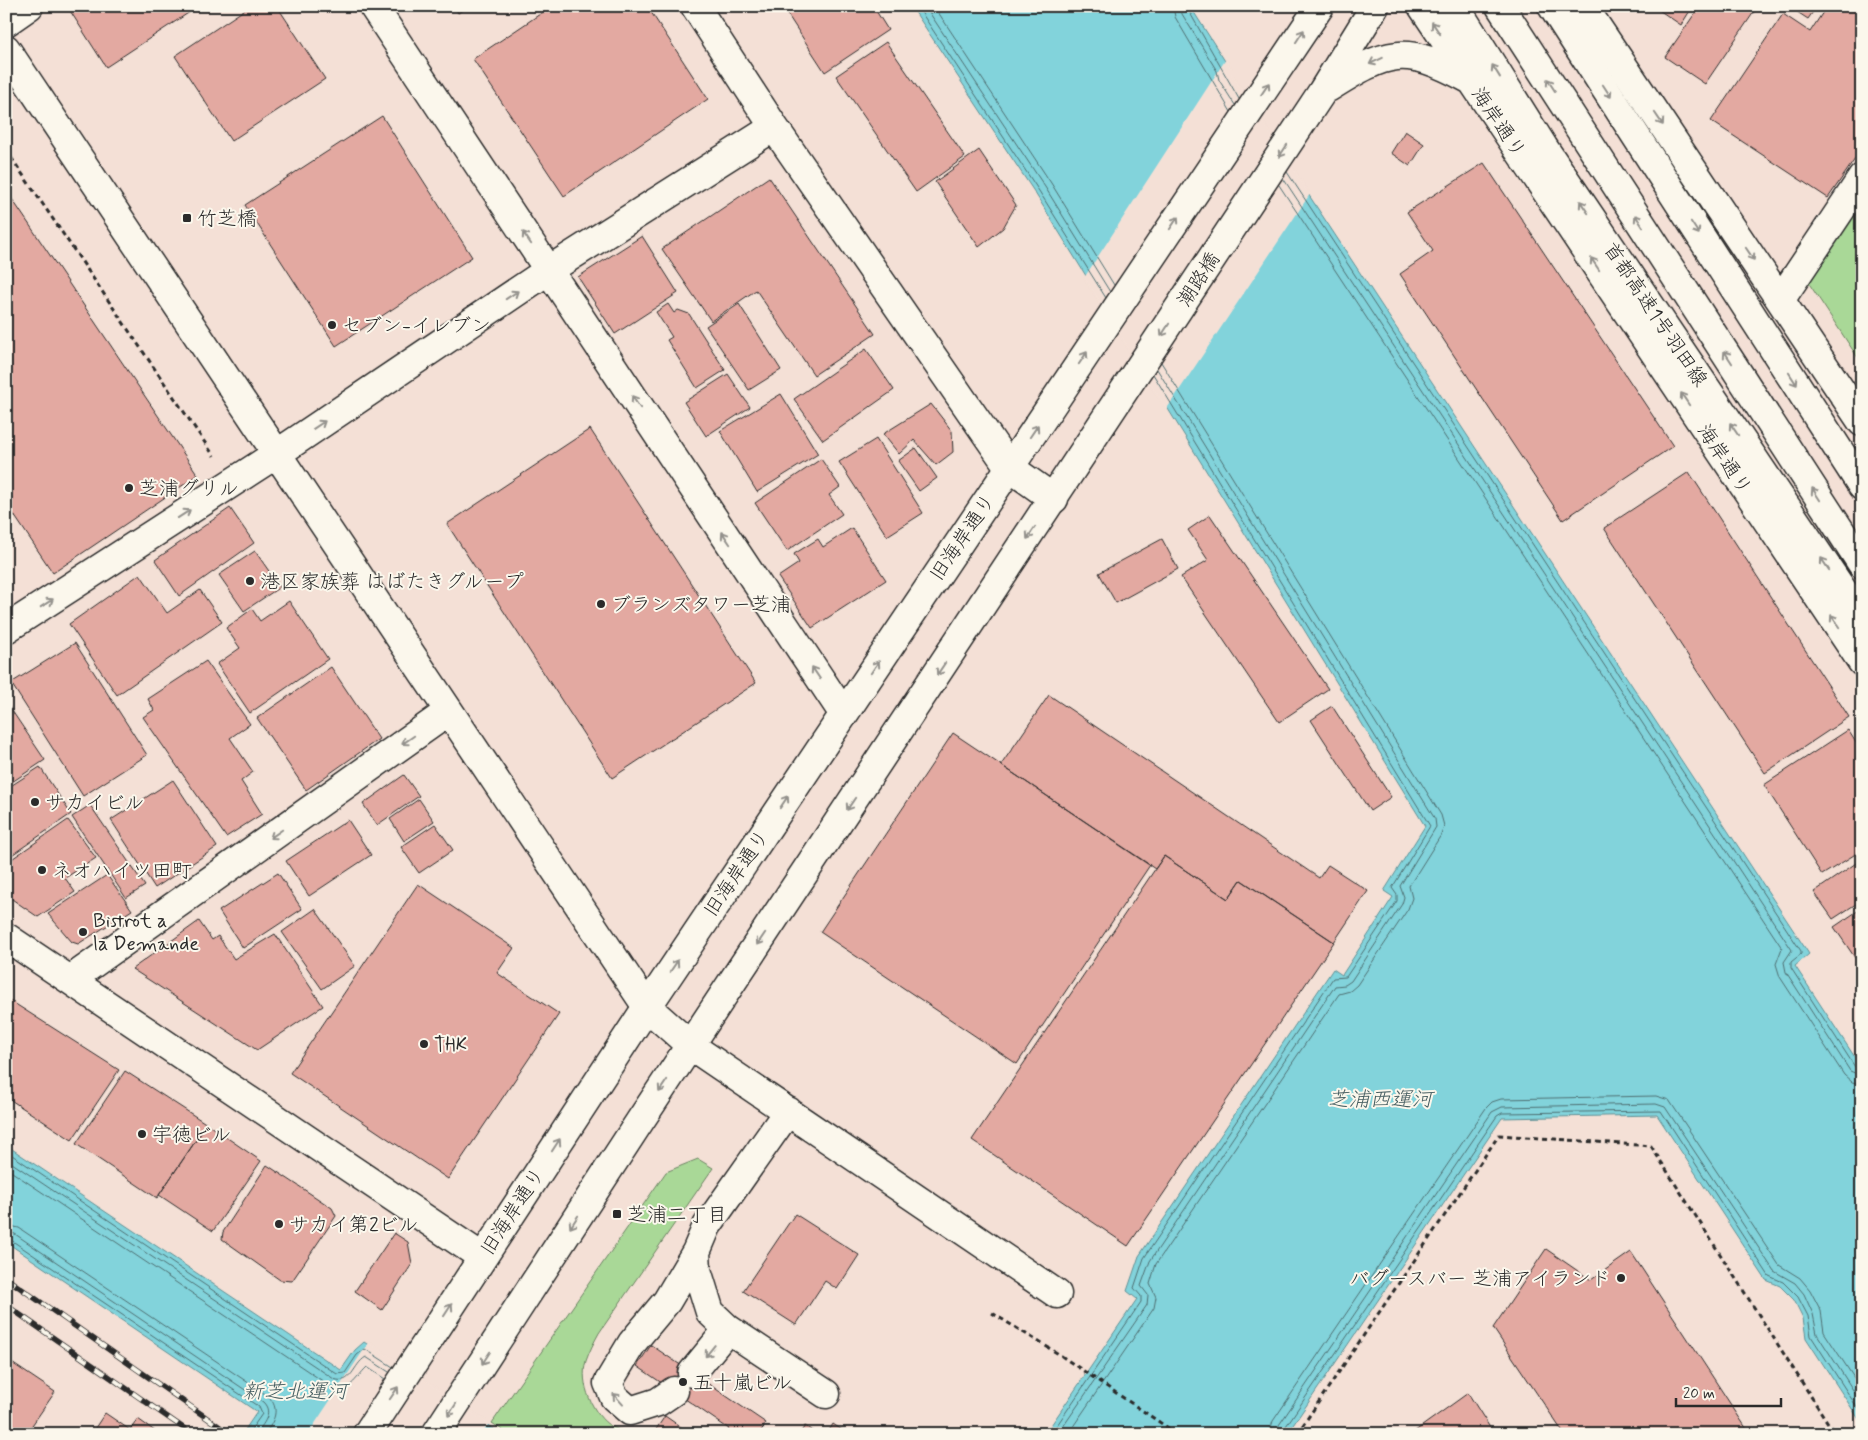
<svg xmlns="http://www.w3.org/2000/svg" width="1868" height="1440" font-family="Mynerve,'Klee One',sans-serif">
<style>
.green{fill:#a9d897;stroke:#6a8261}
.water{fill:#82d3db;stroke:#5f9095}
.pier{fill:#f4e0d6}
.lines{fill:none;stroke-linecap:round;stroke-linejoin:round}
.shore{stroke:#4e6e71;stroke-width:1}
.building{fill:#e3a9a1;stroke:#2b2b2b}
.minor-casing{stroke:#2b2b2b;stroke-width:31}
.major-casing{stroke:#2b2b2b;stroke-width:31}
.highway-casing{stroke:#2b2b2b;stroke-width:31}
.path{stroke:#2b2b2b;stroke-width:3;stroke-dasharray:5 4;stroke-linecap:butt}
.minor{stroke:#fbf7ec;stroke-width:28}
.major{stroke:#fbf7ec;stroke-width:28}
.highway{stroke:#fbf7ec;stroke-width:28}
.rail-casing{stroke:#2b2b2b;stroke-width:5.5}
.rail{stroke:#fbf7ec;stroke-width:4;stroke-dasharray:11;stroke-linecap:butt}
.oneway{stroke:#93918c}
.poi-dot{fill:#2b2b2b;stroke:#fbf7ec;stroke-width:2}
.labels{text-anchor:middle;stroke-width:4;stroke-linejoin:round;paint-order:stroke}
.street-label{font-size:20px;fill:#2b2b2b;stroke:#fbf7ec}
.poi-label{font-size:20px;fill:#2b2b2b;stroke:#fbf7ec;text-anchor:start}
.water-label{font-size:21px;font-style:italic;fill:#455d60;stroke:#fbf7ec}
</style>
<rect width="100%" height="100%" fill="#f4e0d6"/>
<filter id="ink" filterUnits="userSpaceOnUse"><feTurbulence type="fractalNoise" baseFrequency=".02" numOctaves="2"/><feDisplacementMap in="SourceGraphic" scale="10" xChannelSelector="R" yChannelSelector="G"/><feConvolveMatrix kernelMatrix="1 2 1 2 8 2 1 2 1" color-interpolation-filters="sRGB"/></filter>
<g filter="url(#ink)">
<path class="green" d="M 1862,201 L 1862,364 L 1808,282 Z
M 698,1159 L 713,1168 L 599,1333 C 594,1342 589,1352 586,1361 C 579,1383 593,1416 612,1427 C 621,1431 630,1432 639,1434 L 508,1434 L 492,1423 L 666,1172 Z"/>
<path class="water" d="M 911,6 L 1190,6 L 1230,69 L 1229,74 L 1809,954 L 1795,966 L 1862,1068 L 1862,1424 L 1806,1338 L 1803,1318 L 1794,1300 L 1780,1286 L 1766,1280 L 1657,1115 L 1502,1118 L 1287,1434 L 1045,1434 L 1137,1299 L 1127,1291 L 1139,1256 L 1333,969 L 1342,975 L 1393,897 L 1384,891 L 1425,826 L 1035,193 Z
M 6,1145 L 341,1370 L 355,1350 L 364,1342 L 501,1434 L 242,1434 L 257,1412 L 6,1242 Z"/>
<path class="pier" d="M 1226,59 L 1232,68 L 1232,74 L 1310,194 L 1166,410 L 1084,278 Z
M 369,1342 L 489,1423 L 482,1434 L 308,1434 Z"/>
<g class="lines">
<path class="shore" d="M 917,6 L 1039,191 L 1106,298
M 925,6 L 1045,187 L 1110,292
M 934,6 L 1051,183 L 1114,285
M 1173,6 L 1175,17 L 1231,112
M 1180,6 L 1182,14 L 1217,71 L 1219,80 L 1235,105
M 1186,6 L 1239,99
M 1287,172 L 1801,951 L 1801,954 L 1791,962 L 1791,968 L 1855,1067 L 1862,1070
M 1283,178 L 1792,950 L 1784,962 L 1786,972 L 1850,1071 L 1862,1076
M 1279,185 L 1782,948 L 1776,964 L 1780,977 L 1844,1075 L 1852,1082 L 1862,1084
M 6,1151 L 337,1374 L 345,1373 L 357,1355 L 365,1349 L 393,1367
M 6,1159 L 334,1379 C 352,1386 353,1364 366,1357 L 389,1372
M 6,1168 L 330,1386 C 350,1395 355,1378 367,1367 L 385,1379
M 6,1225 L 19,1228 L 268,1396 C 281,1409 274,1421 265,1434
M 6,1232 L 15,1234 L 263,1402 C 274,1413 263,1424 256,1434
M 6,1239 L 11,1240 L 259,1407 L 262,1414 L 248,1434
M 1051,1434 L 1141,1302 L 1141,1296 L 1134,1288 L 1144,1258 L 1333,978 L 1346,977 L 1397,901 L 1397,895 L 1392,888 L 1430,826 L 1153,374
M 1058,1434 L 1147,1305 L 1148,1295 L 1141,1286 L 1150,1261 L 1335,986 L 1345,985 L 1351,981 L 1402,904 L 1404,897 L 1400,886 L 1436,827 L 1435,819 L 1157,369
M 1068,1434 L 1154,1308 L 1156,1297 L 1150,1284 L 1156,1264 L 1339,994 L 1350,991 L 1357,985 L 1408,909 L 1412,898 L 1409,886 L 1441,835 L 1444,826 L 1441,815 L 1161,362
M 1269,1434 L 1273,1421 L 1486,1108 L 1492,1102 L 1501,1099 L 1656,1096 L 1669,1100 L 1779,1265 L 1800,1278 L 1810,1290 L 1821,1311 L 1824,1332 L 1862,1390
M 1277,1434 L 1279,1425 L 1492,1112 L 1502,1107 L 1656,1104 L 1665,1107 L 1774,1271 L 1795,1283 L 1804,1294 L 1813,1314 L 1817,1334 L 1862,1404
M 1283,1434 L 1284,1429 L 1497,1116 L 1502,1113 L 1661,1111 L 1769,1276 L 1783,1282 L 1798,1297 L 1808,1316 L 1811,1336 L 1862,1415"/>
</g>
<path class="building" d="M 67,6 L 199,6 L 106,67 Z
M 250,6 L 277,6 L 325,79 L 231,141 L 175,56 Z
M 454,6 L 469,6 L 458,13 Z
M 552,6 L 647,6 L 708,99 L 564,196 L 473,59 Z
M 782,6 L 873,6 L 888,30 L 825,72 Z
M 1653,6 L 1693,6 L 1681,25 Z
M 1700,6 L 1758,6 L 1705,84 L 1665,57 Z
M 1788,6 L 1817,6 L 1808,19 Z
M 1827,6 L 1862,6 L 1862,149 L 1828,198 L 1711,121 L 1783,14 L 1810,32 Z
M 886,42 L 965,157 L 916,192 L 836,76 Z
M 382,116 L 472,257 L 336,346 L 245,205 Z
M 1405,131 L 1424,144 L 1410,166 L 1391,153 Z
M 979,150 L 1016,205 L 1003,228 L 979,247 L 935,182 Z
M 1484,163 L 1673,446 L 1563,520 L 1400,274 L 1433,251 L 1407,212 Z
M 769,177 L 875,334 L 814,375 L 756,290 L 711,321 L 662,249 Z
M 6,190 L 198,475 L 53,573 L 6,503 Z
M 642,236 L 678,293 L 615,334 L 578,277 Z
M 668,304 L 674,313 L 678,310 L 689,314 L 725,370 L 697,388 L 667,340 L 672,337 L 656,312 Z
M 739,304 L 781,370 L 749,390 L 706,326 Z
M 866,349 L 894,390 L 823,440 L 794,399 Z
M 728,374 L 750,407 L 706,436 L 684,402 Z
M 781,394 L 818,454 L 757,492 L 720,431 Z
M 931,404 L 952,431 L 953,452 L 936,465 L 914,440 L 899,454 L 883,434 Z
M 590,429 L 756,683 L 612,778 L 447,524 Z
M 876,439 L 923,513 L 887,536 L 839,462 Z
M 916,448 L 937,478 L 919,491 L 898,461 Z
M 821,459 L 840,487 L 829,495 L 842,514 L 787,551 L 755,503 Z
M 1689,472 L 1849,717 L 1765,773 L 1604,528 Z
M 230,508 L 254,543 L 179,596 L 155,560 Z
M 1210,515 L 1328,689 L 1279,722 L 1181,577 L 1208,560 L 1188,530 Z
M 852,528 L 886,580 L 812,628 L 778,577 L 799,563 L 794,554 L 818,539 L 823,547 Z
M 1162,539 L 1178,569 L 1116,603 L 1099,573 Z
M 255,551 L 280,587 L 244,611 L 219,575 Z
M 140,574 L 167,613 L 200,590 L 222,622 L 117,695 L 69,624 Z
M 289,601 L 328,659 L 250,713 L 217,664 L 240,648 L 226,628 L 252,609 L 260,621 Z
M 75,643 L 147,755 L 83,796 L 11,683 Z
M 206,661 L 250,724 L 230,738 L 253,772 L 241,781 L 262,814 L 226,837 L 143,717 L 154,710 L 148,699 Z
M 331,667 L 379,739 L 306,790 L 257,718 Z
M 1049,695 L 1319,878 L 1328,865 L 1368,891 L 1334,942 L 1241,880 L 1228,899 L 1164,856 L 1155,869 L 1001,765 Z
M 6,702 L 45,760 L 6,786 Z
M 1332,706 L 1391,797 L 1370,811 L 1311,720 Z
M 1848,730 L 1862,752 L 1862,850 L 1822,875 L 1764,785 Z
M 953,733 L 1150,865 L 1017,1064 L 820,932 Z
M 40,767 L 71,814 L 6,859 L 6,789 Z
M 404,775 L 419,796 L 377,825 L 363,804 Z
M 173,780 L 217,847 L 155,888 L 111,820 Z
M 419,799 L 434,821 L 404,841 L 390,819 Z
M 90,805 L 145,886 L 126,898 L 72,817 Z
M 68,820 L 96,858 L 65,878 L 75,892 L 38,917 L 6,895 L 6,863 Z
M 348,820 L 371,855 L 309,896 L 286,861 Z
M 435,824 L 453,850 L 419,873 L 401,847 Z
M 1164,856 L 1228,899 L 1241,880 L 1334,942 L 1128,1246 L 972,1140 Z
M 1862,859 L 1862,900 L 1833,919 L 1814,892 Z
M 278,873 L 302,909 L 243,948 L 219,911 Z
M 107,875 L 132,910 L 78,944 L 72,942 L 48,914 Z
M 418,884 L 514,948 L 497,973 L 559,1014 L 448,1179 L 290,1073 Z
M 1862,908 L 1862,968 L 1834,927 Z
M 315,909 L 355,966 L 322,989 L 282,932 Z
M 199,921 L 212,940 L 218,936 L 234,959 L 275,934 L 323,1006 L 257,1050 L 132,969 Z
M 6,998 L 119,1070 L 72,1140 L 6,1097 Z
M 125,1071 L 207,1124 L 157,1198 L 76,1144 Z
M 207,1124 L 261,1161 L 213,1231 L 159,1195 Z
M 267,1165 L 332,1208 L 336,1216 L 292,1281 L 280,1280 L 222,1239 L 223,1232 Z
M 795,1214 L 859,1255 L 837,1289 L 825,1281 L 796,1325 L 743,1291 Z
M 394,1233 L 408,1242 L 412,1264 L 382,1310 L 355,1291 Z
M 1546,1249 L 1591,1280 L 1631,1252 L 1750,1434 L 1564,1434 L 1493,1328 Z
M 651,1345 L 766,1423 L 759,1434 L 726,1434 L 729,1429 L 637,1366 Z
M 6,1359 L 55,1392 L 26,1434 L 6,1434 Z
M 1468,1393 L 1494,1434 L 1411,1434 Z
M 105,1413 L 130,1430 L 138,1419 L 159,1434 L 91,1434 Z
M 665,1416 L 691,1434 L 653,1434 Z
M 833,1424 L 848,1434 L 827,1434 Z
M 805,1426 L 817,1434 L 799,1434 Z"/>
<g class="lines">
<g class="minor-casing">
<path id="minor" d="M 373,6 L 843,713
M 695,6 L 774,127 L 1009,467 L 1054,499
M 6,22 L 29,6
M 6,49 L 647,1007 L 691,1046 L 1057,1294
M 1781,299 L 1862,178
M 6,629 L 278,453 L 549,270 L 774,127
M 6,937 L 482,1257
M 70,980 L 448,712
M 788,1111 L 707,1226 L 696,1252 L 697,1270 L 710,1312 L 728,1329 L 826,1394
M 692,1373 L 728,1329
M 674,1391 L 658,1402 L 630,1411 L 614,1397 L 608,1383 L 632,1343 L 667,1301 L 696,1252"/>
</g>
<g class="major-casing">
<path id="major" d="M 1422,6 L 1862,662
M 1583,6 L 1862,422
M 1328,88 C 1388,50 1404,44 1469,79
M 367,1434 L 647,1007 L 1320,6
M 436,1434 L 640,1121 L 1322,92 L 1375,6"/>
</g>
<g class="highway-casing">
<path id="highway" d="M 1455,6 L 1544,148 L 1862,619
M 1500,6 L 1862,564
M 1552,6 L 1862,486"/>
</g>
<path class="path" d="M 6,150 L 214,456
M 992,1313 L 1057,1353 L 1177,1434
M 1297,1434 L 1499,1135 L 1651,1146 L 1835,1434"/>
<use href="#minor" class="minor"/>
<use href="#major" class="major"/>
<use href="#highway" class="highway"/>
<g class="rail-casing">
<path id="rail" d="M 6,1278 L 230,1434
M 6,1305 L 192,1434"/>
</g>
<use href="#rail" class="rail"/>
</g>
<defs><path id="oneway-shaft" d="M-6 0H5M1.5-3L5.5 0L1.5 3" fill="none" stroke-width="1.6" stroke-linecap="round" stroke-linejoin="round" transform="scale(1.25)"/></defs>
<g class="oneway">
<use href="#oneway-shaft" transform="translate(1436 28) rotate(-124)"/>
<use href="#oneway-shaft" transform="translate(1300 36) rotate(-57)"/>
<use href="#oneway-shaft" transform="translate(1376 61) rotate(155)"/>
<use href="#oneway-shaft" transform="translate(1496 71) rotate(-122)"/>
<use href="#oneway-shaft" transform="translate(1551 85) rotate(-123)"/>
<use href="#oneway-shaft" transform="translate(1265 89) rotate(-56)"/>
<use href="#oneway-shaft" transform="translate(1607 91) rotate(57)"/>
<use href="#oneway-shaft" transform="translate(1659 119) rotate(56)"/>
<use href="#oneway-shaft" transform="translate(1283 151) rotate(123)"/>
<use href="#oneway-shaft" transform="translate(1584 207) rotate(-124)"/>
<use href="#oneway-shaft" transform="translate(1639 221) rotate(-123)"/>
<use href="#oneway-shaft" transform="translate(1174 223) rotate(-56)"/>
<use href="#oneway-shaft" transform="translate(1695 228) rotate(57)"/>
<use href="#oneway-shaft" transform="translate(527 238) rotate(-124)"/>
<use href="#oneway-shaft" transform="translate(1750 254) rotate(56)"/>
<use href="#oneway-shaft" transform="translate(1595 264) rotate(-124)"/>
<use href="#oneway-shaft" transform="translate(512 295) rotate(-34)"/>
<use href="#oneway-shaft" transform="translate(1165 330) rotate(123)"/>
<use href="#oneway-shaft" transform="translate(1728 357) rotate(-123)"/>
<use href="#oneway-shaft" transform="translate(1083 358) rotate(-56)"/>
<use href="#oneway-shaft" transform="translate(1793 379) rotate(57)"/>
<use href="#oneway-shaft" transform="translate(1685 399) rotate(-124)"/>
<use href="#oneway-shaft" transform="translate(636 402) rotate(-124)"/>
<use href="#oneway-shaft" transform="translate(319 425) rotate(-34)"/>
<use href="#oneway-shaft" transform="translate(1734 429) rotate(-124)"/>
<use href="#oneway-shaft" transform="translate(1034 431) rotate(-56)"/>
<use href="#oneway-shaft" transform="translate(1816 494) rotate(-123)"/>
<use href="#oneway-shaft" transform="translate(184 514) rotate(-33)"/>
<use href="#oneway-shaft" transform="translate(1031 533) rotate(124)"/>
<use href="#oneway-shaft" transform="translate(726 538) rotate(-124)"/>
<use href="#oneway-shaft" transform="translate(1825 564) rotate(-124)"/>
<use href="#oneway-shaft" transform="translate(47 603) rotate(-33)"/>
<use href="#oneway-shaft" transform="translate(1835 621) rotate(-124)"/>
<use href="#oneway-shaft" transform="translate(875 667) rotate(-56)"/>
<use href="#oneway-shaft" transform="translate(941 669) rotate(124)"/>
<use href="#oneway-shaft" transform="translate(816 673) rotate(-124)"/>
<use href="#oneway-shaft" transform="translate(408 740) rotate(145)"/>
<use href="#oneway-shaft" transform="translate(784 802) rotate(-56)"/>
<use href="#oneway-shaft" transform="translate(851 804) rotate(124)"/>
<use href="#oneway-shaft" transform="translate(276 834) rotate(145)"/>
<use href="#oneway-shaft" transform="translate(761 939) rotate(124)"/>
<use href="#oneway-shaft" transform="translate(674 966) rotate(-56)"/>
<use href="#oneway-shaft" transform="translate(663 1086) rotate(124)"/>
<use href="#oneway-shaft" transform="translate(556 1145) rotate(-57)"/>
<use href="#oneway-shaft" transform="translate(574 1222) rotate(123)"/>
<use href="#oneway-shaft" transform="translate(448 1310) rotate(-57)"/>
<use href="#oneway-shaft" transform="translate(710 1351) rotate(129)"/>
<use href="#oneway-shaft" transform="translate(486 1358) rotate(123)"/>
<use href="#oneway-shaft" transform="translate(394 1393) rotate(-56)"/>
<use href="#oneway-shaft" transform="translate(618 1399) rotate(-132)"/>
<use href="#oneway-shaft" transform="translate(452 1410) rotate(123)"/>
</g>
</g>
<g class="poi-dot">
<rect x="182" y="213" width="10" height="10" rx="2.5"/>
<circle cx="332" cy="325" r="5"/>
<circle cx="129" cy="488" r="5"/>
<circle cx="250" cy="581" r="5"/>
<circle cx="601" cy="604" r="5"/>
<circle cx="35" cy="802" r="5"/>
<circle cx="42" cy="870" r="5"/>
<circle cx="83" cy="932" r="5"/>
<circle cx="424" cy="1044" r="5"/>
<circle cx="142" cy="1134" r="5"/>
<rect x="612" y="1209" width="10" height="10" rx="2.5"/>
<circle cx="279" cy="1224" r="5"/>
<circle cx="1621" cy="1278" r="5"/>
<circle cx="683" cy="1382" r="5"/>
</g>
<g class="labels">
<g class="street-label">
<text transform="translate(1499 122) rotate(56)" y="7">海岸通り</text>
<text transform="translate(1198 279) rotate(-57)" y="7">潮路橋</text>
<text transform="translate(1656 314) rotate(56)" y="7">首都高速1号羽田線</text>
<text transform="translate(1725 459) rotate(56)" y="7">海岸通り</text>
<text transform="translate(962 537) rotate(-56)" y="7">旧海岸通り</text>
<text transform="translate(736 873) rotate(-56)" y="7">旧海岸通り</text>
<text transform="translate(512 1211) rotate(-57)" y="7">旧海岸通り</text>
</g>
<g class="poi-label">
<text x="197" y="225">竹芝橋</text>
<text x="342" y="332">セブン-イレブン</text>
<text x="139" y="495">芝浦グリル</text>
<text x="260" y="588">港区家族葬 はばたきグループ</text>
<text x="611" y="611">ブランズタワー芝浦</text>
<text x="45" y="809">サカイビル</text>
<text x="52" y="877">ネオハイツ田町</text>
<text x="93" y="927">Bistrot a<tspan x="93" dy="23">la Demande</tspan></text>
<text x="434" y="1051">THK</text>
<text x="152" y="1141">宇徳ビル</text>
<text x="627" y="1221">芝浦二丁目</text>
<text x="289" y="1231">サカイ第2ビル</text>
<text x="1611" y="1285" text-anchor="end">バグースバー 芝浦アイランド</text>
<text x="693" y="1389">五十嵐ビル</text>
</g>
<g class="water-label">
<text x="1380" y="1106">芝浦西運河</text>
<text x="295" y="1398">新芝北運河</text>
</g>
</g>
<rect width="1868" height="1440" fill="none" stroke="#fbf7ec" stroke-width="25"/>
<rect x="12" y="12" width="1843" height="1415" fill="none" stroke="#2b2b2b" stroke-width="2" filter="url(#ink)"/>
<path d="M1676 1398v8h105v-8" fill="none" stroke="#2b2b2b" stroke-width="2.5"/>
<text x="1683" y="1398" font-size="15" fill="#2b2b2b" stroke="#fbf7ec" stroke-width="4" paint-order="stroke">20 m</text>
</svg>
